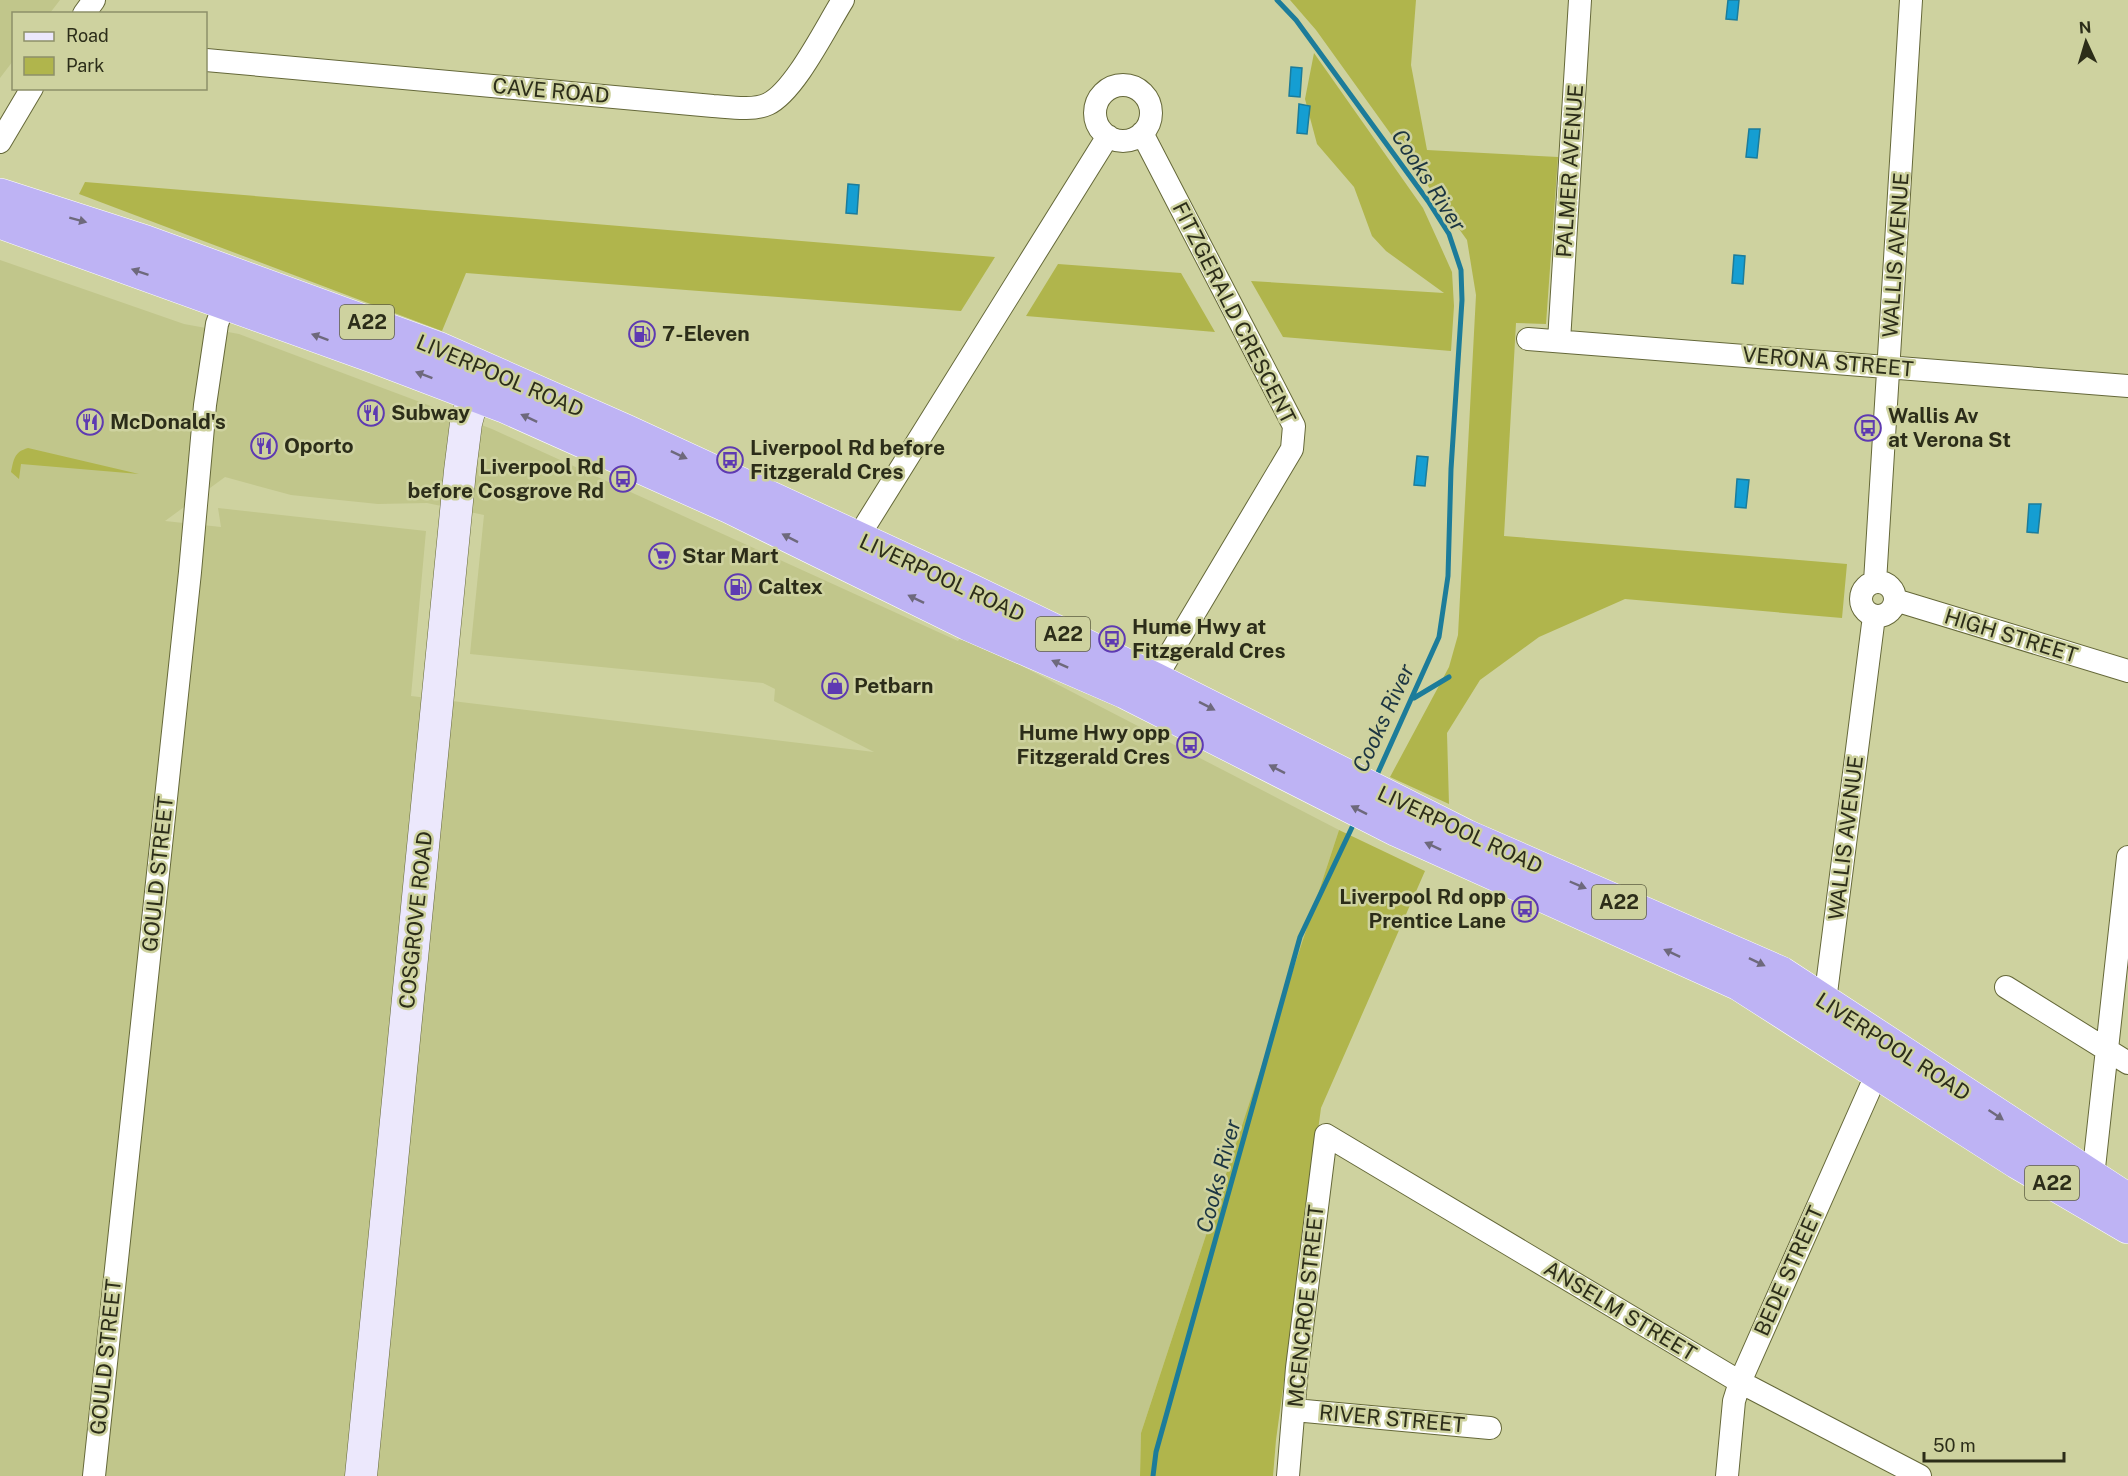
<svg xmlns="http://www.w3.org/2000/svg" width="2128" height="1476" font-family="'Public Sans',sans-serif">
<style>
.built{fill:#c1c68b;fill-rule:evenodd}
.green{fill:#b0b54c}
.water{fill:#159ed2;stroke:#1c7c9a;stroke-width:1.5}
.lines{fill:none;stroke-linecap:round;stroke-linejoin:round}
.stream{stroke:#1c7c9a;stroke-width:5}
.street-casing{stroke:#656839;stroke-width:24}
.secondary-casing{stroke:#656839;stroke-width:33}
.highway-casing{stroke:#fff;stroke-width:34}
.street{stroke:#fff;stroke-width:22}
.secondary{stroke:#ece8fc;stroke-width:32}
.highway{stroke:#beb3f4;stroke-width:33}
.oneway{fill:#6e697c}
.labels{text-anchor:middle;stroke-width:5;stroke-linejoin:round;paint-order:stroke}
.shield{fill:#ced29f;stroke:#5d5e41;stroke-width:1.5}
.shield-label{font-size:20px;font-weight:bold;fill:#2c2d19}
.street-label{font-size:21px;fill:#2c2d19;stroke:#ced29f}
.poi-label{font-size:21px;font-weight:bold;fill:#2c2d19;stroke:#ced29f;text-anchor:start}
.water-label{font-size:22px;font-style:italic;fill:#1c3542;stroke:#ced29f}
</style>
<rect width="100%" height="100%" fill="#ced29f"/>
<path class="built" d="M 0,0 L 60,0 L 50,13 L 14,14 L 13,61 L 0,78 Z
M 0,260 L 184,324 L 239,334 L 492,429 L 958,641 L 962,635 L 1339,830 L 1141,1433 L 1140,1476 L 0,1476 ZM 225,477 L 291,495 L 378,504 L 427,503 L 484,515 L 470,654 L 763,683 L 775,689 L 774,701 L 874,752 L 411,696 L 426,531 L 218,508 L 221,527 L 165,521 Z"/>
<path class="green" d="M 1290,0 L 1416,0 L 1411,65 L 1427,150 L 1558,157 L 1546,324 L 1516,323 L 1504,536 L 1847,564 L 1842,618 L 1625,599 L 1539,637 L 1480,680 L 1447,733 L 1449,804 L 1390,777 L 1449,667 L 1458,635 L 1476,295 L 1467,240 L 1316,30 Z
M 1314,53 L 1423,208 L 1439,243 L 1452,272 L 1454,306 L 1451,351 L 1283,337 L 1251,281 L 1444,293 L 1386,251 L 1372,236 L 1354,187 L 1317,144 L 1305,99 Z
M 85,182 L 995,257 L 961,311 L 466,273 L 442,331 L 79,194 Z
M 1058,264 L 1181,273 L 1215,332 L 1026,316 Z
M 28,448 L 139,474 L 21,464 L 19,479 L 11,472 C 14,459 14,452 28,448 Z
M 1339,830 L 1425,871 L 1321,1108 L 1276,1440 L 1273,1476 L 1140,1476 L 1141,1433 Z"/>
<path class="water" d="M 1728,0 L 1739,0 L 1737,20 L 1726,19 Z
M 1291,67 L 1302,68 L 1300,97 L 1289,96 Z
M 1299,104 L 1310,106 L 1307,134 L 1297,133 Z
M 1749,129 L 1760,129 L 1757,158 L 1746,157 Z
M 848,184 L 859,185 L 857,214 L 846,213 Z
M 1734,255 L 1745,256 L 1743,284 L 1732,283 Z
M 1417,456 L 1428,457 L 1425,486 L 1414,485 Z
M 1737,479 L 1749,480 L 1746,508 L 1735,507 Z
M 2029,504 L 2041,504 L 2038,533 L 2027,532 Z"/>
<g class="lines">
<path class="stream" d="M 1277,0 L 1296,20 L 1428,201 L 1449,234 L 1461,270 L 1462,300 L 1451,469 L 1448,576 L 1439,637 L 1376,777
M 1414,698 L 1449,677
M 1153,1476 L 1156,1452 L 1300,937 L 1355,821"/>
<g class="street-casing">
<path id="street" d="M 84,14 L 94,0
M 206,60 L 713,106 C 729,107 753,111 768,104 C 795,91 826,27 843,0
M1095 113a28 28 0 1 1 56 0a28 28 0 1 1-56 0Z
M 1142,133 L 1294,426 L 1292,449 L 1155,679
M 0,142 L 32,88
M 1528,339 L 2128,386
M 1559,341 L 1580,0
M 850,550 L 1108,136
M1861 599a17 17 0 1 1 34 0a17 17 0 1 1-34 0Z
M 1875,582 L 1911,0
M 1895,600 L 2128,671
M 2006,987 L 2128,1063
M 1815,1008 L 1825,1001 L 1874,616
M 2093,1177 L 2128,857
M 1294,1410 L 1490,1428
M 94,1476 L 190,572 L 205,405 L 217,324 L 229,289
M 1288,1476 L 1297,1368 L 1326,1135 L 1740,1382 L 1920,1476
M 1727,1476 L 1734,1401 L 1740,1382 L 1877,1073"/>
</g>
<g class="secondary-casing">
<path id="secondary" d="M 361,1476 L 460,471 L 466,423 L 481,368"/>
</g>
<g class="highway-casing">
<path id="highway" d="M 0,195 L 146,242 L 440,349 L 626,431 L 970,590 L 1155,679 L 1466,836 L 1781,973 L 2128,1200
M 0,222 L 375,357 L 504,406 L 730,507 L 968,624 L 1125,692 L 1397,830 L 1739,984 L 2017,1162 L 2128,1227"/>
</g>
<use href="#street" class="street"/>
<use href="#secondary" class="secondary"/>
<use href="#highway" class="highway"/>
</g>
<defs><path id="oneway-solid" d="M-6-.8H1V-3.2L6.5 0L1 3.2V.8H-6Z" transform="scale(1.5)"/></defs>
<g class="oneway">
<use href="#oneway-solid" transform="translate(78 220) rotate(15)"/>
<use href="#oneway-solid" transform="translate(140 272) rotate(-161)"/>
<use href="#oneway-solid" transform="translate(320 337) rotate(-160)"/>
<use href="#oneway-solid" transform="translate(424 375) rotate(-159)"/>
<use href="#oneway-solid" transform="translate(529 418) rotate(-155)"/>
<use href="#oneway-solid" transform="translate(679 455) rotate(25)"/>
<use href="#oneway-solid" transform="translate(790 538) rotate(-153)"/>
<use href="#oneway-solid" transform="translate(916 599) rotate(-154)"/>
<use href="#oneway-solid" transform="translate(1060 664) rotate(-156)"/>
<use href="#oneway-solid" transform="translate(1207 706) rotate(27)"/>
<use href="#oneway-solid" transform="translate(1277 769) rotate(-153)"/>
<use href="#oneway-solid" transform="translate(1359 810) rotate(-153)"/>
<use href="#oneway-solid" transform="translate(1433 846) rotate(-155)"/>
<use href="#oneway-solid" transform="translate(1578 885) rotate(23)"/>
<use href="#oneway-solid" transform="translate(1672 953) rotate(-155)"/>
<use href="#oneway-solid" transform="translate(1757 962) rotate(26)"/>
<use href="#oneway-solid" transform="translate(1996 1115) rotate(34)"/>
</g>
<defs>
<g id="fuel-ring" transform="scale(1.35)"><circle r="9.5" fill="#ced29f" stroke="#5e3ab2" stroke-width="1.5"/><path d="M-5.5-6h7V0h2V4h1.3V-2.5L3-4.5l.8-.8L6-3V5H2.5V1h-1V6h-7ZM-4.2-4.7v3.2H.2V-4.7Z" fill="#5e3ab2"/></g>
<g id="restaurant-ring" transform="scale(1.35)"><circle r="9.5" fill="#ced29f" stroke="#5e3ab2" stroke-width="1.5"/><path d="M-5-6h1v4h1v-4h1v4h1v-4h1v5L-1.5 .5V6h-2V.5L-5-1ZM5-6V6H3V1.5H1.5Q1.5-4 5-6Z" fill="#5e3ab2"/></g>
<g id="bus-ring" transform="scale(1.35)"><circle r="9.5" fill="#ced29f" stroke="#5e3ab2" stroke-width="1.5"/><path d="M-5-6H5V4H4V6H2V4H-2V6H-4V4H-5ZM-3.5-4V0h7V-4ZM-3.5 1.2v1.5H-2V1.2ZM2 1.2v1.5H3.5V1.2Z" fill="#5e3ab2"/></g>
<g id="supermarket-ring" transform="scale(1.35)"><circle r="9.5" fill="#ced29f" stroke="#5e3ab2" stroke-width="1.5"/><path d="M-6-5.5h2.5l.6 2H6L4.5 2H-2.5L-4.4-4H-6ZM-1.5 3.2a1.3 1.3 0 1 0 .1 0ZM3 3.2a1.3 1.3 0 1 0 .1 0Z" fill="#5e3ab2"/></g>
<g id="shop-ring" transform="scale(1.35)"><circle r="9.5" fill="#ced29f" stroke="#5e3ab2" stroke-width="1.5"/><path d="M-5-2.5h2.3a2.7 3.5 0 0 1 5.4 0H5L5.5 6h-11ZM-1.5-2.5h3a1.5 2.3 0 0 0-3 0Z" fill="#5e3ab2"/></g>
</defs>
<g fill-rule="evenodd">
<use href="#fuel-ring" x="642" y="334"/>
<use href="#restaurant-ring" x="371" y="413"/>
<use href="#restaurant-ring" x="90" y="422"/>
<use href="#bus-ring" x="1868" y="428"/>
<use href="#restaurant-ring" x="264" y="446"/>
<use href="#bus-ring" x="730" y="460"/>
<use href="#bus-ring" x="623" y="479"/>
<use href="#supermarket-ring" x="662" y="556"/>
<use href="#fuel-ring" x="738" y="587"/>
<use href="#bus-ring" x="1112" y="639"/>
<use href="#shop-ring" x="835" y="686"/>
<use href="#bus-ring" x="1190" y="745"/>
<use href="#bus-ring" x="1525" y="909"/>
</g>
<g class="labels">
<g class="shield">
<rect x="340" y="305" width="54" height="34" rx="4.5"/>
<rect x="1036" y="617" width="54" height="34" rx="4.5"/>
<rect x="1592" y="885" width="54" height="34" rx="4.5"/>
<rect x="2025" y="1166" width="54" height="34" rx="4.5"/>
</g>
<g class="shield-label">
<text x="367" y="329">A22</text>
<text x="1063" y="641">A22</text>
<text x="1619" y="909">A22</text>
<text x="2052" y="1190">A22</text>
</g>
<g class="street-label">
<text transform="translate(551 91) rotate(5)" y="7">CAVE ROAD</text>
<text transform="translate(1570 171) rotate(-86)" y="7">PALMER AVENUE</text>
<text transform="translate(1896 255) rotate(-86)" y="7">WALLIS AVENUE</text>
<text transform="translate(1234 313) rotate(63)" y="7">FITZGERALD CRESCENT</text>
<text transform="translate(1828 362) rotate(5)" y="7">VERONA STREET</text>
<text transform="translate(500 376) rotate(23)" y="7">LIVERPOOL ROAD</text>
<text transform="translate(942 578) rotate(25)" y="7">LIVERPOOL ROAD</text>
<text transform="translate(2011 636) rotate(17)" y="7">HIGH STREET</text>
<text transform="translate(1460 830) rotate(25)" y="7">LIVERPOOL ROAD</text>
<text transform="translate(1846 838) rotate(-83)" y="7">WALLIS AVENUE</text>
<text transform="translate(158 874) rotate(-84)" y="7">GOULD STREET</text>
<text transform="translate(416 920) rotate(-84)" y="7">COSGROVE ROAD</text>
<text transform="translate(1893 1047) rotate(33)" y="7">LIVERPOOL ROAD</text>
<text transform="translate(1789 1271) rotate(-66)" y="7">BEDE STREET</text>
<text transform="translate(1306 1306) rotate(-84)" y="7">MCENCROE STREET</text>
<text transform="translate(1620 1311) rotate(31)" y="7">ANSELM STREET</text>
<text transform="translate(106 1357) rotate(-84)" y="7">GOULD STREET</text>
<text transform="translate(1392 1419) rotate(5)" y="7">RIVER STREET</text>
</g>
<g class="poi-label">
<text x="662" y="341">7-Eleven</text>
<text x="391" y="420">Subway</text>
<text x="1888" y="423">Wallis Av<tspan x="1888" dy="24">at Verona St</tspan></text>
<text x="110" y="429">McDonald's</text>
<text x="284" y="453">Oporto</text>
<text x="750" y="455">Liverpool Rd before<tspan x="750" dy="24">Fitzgerald Cres</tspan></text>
<text x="604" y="474" text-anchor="end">Liverpool Rd<tspan x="604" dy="24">before Cosgrove Rd</tspan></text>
<text x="682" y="563">Star Mart</text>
<text x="758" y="594">Caltex</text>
<text x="1132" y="634">Hume Hwy at<tspan x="1132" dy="24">Fitzgerald Cres</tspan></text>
<text x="854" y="693">Petbarn</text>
<text x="1170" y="740" text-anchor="end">Hume Hwy opp<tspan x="1170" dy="24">Fitzgerald Cres</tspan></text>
<text x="1506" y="904" text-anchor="end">Liverpool Rd opp<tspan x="1506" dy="24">Prentice Lane</tspan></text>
</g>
<g class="water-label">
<text transform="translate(1429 180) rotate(57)" y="8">Cooks River</text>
<text transform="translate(1383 718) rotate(-65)" y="8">Cooks River</text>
<text transform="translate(1218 1176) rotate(-75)" y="8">Cooks River</text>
</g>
</g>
<rect x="12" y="12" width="195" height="78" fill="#ced29f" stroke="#8d9069" stroke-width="1.5"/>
<rect x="24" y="32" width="30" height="9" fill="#ece8fc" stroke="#8d9069" stroke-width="1.5"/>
<text x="66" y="42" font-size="18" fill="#2c2d19">Road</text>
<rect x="24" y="57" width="30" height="18" fill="#b0b54c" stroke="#8d9069" stroke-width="1.5"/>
<text x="66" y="72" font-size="18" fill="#2c2d19">Park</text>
<g transform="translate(2086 42) rotate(356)" stroke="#ced29f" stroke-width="4.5" paint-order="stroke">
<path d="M0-4.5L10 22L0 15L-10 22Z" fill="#2c2d19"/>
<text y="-9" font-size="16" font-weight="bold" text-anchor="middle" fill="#2c2d19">N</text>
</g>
<path d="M1924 1452v9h140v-9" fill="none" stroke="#2c2d19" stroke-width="3"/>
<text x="1933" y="1452" font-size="18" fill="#2c2d19" stroke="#ced29f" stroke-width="4.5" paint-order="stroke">50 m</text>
</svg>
